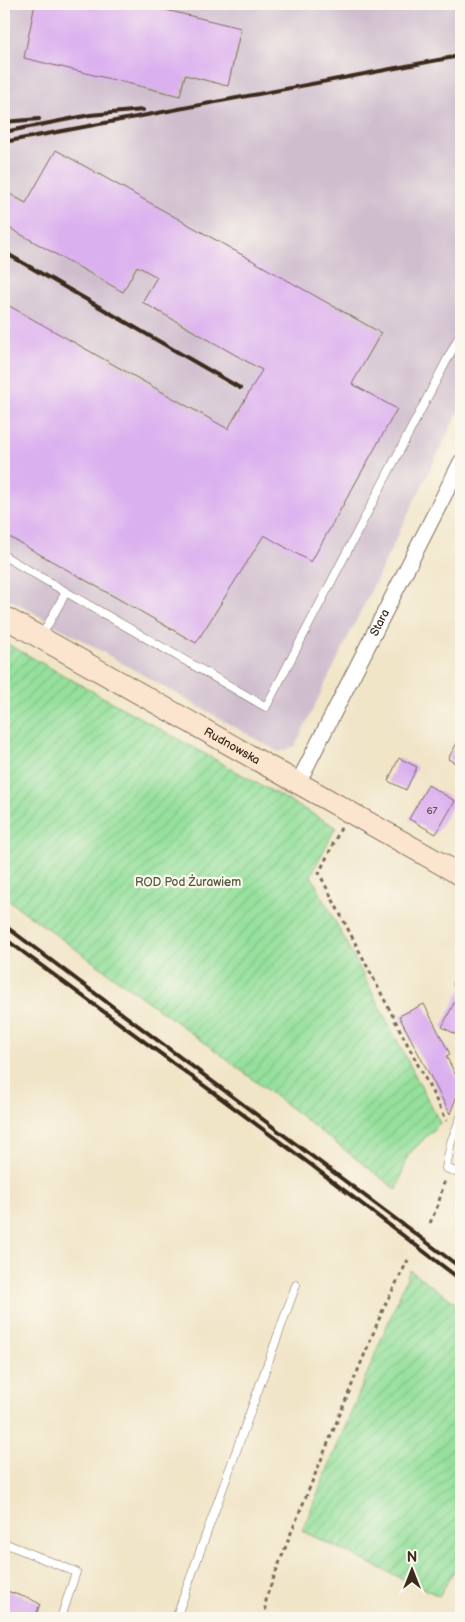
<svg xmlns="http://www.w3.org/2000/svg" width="465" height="1622" font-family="'Balsamiq Sans',sans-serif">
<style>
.industrial{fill:#cfbdce}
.garden{fill:url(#garden-furrows);stroke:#68855d}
.building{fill:#dbb0ef}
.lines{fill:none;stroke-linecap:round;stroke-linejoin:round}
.lane-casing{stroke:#7b6b5a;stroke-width:9}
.street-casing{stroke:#7b6b5a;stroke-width:17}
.secondary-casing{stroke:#7b6b5a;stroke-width:23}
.path{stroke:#7b6b5a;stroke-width:3;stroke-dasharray:4 4;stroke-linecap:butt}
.lane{stroke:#fff;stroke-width:8}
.street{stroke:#fff;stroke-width:15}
.secondary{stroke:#fce5cf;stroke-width:21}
.rail{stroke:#3b2a1e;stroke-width:4}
.labels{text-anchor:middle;stroke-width:4.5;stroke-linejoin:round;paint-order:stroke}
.number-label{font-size:10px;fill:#634c52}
.street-label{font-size:12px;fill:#3b2a1e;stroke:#fbf7ec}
.park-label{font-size:12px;fill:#52583e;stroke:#fbf7ec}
</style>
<defs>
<pattern id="garden-furrows" width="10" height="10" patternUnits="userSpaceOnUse" patternTransform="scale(1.25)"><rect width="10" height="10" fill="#95e09c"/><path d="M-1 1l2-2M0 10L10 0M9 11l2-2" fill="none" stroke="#81c086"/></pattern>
</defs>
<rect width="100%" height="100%" fill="#fbf7ec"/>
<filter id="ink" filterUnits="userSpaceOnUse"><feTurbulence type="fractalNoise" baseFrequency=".02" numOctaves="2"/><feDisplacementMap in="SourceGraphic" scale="10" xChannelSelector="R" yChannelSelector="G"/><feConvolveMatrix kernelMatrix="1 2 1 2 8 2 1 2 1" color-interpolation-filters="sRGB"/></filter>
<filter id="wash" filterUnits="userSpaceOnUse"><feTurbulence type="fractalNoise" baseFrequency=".0096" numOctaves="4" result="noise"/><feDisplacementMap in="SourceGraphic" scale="20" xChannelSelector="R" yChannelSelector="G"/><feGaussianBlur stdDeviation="1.12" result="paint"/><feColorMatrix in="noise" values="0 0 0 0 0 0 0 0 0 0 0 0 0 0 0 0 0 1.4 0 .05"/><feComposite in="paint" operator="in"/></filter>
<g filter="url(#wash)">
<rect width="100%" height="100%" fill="#f1e5c8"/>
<path class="industrial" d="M 4,4 L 461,4 L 461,406 L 295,746 L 279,752 L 4,596 Z"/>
<path class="garden" d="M 4,642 L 336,827 L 311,875 L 440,1123 L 408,1155 L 397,1190 L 212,1048 L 4,897 Z
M 410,1270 L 461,1307 L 461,1560 L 439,1596 L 302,1531 Z"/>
<g id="blocks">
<path class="building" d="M 35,4 L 141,4 L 241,28 L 228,86 L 185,75 L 180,96 L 24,58 Z
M 56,150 L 381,333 L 352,384 L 397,409 L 311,562 L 264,535 L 196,643 L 4,534 L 4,303 L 228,429 L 262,370 L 142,302 L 157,277 L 137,266 L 123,292 L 4,225 L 4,191 L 26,203 Z
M 461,736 L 461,766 L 448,759 Z
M 399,758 L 417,767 L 406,790 L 388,781 Z
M 428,785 L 455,801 L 436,834 L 409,819 Z
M 461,989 L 461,1037 L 442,1027 Z
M 424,1004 L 450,1054 L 446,1056 L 461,1085 L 450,1114 L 399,1016 Z
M 4,1590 L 27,1598 L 27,1597 L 40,1604 L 35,1618 L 4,1618 Z"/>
</g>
</g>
<g filter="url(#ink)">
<use href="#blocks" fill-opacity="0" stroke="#7b6b5a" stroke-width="1"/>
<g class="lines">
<g class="lane-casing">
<path id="lane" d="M 4,556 L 66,592
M 42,635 L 66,592 L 266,707 L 461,333
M 457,984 L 461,975
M 461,1117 L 451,1142 L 446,1168 L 461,1174
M 4,1543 L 76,1572 L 61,1618
M 176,1618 L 296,1285"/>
</g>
<g class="street-casing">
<g id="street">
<path id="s1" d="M 298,783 L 461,462"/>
</g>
</g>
<g class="secondary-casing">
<g id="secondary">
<path id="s2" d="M 4,617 L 461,875"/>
</g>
</g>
<path class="path" d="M 341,828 L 319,873 L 447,1121
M 430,1223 L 438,1205 L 445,1179
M 268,1618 L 265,1607 L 267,1595 L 291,1533 L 384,1307 L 408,1260"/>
<use href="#lane" class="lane"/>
<use href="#street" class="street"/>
<use href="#secondary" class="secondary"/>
<path class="rail" d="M 4,122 L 39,119
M 4,132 L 90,115 L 143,110
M 4,142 L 454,57
M 4,252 L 240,388
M 4,925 L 461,1268
M 4,938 L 310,1164 L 461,1280"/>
</g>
</g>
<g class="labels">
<g class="number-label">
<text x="432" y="814">67</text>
</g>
<g class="street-label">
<text dy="4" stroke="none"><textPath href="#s1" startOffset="180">Stara</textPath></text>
<text dy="4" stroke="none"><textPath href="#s2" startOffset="262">Rudnowska</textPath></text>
</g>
<g class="park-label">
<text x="188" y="886">ROD Pod Żurawiem</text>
</g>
</g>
<rect width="465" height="1622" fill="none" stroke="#fbf7ec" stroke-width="20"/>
<g transform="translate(412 1570)" stroke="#fbf7ec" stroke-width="4" paint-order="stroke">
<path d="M0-4L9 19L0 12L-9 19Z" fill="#3b2a1e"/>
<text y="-8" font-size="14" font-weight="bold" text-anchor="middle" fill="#3b2a1e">N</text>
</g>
</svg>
